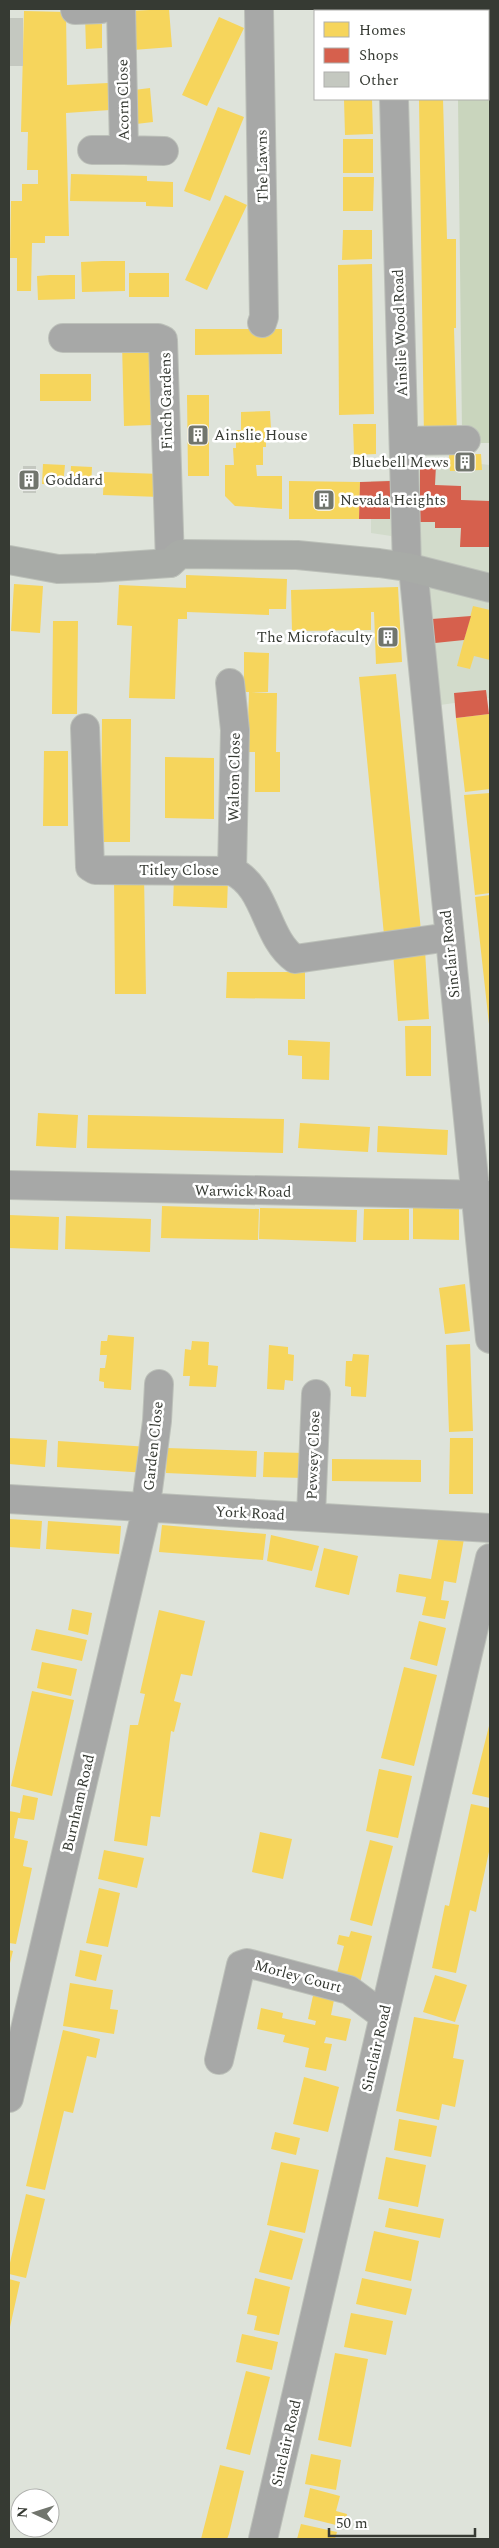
<svg xmlns="http://www.w3.org/2000/svg" width="499" height="2548" font-family="Spectral,serif">
<style>
.built{fill:#d2dbcb}
.green{fill:#c9d5bd}
.homes{fill:#f6d55c}
.shops{fill:#d6604d}
.building{fill:#c4c8c0}
.lines{fill:none;stroke-linecap:round;stroke-linejoin:round}
.minor-casing{stroke:#bcc0b9;stroke-width:30}
.major-casing{stroke:#bcc0b9;stroke-width:30}
.minor{stroke:#a7a8a7;stroke-width:28}
.major{stroke:#a8aba7;stroke-width:28}
.labels{text-anchor:middle;stroke-width:5;stroke-linejoin:round;paint-order:stroke}
.street-label{font-size:15px;fill:#363a33;stroke:#fff}
.poi-label{font-size:15px;fill:#363a33;stroke:#fff;text-anchor:start}
</style>
<rect width="100%" height="100%" fill="#dee3da"/>
<path class="built" d="M 463,462 L 490,465 L 490,698 L 440,705 L 432,619 L 418,540 L 371,533 L 371,481 L 393,480 L 417,463 Z"/>
<path class="green" d="M 456,9 L 490,9 L 490,443 L 472,443 L 462,432 L 458,99 L 488,99 L 488,11 L 456,11 Z"/>
<path class="homes" d="M 169,9 L 172,47 L 133,50 L 130,11 Z
M 343,9 L 371,9 L 371,11 L 343,11 Z
M 418,9 L 442,9 L 442,11 L 418,11 Z
M 24,11 L 66,12 L 67,85 L 108,83 L 110,110 L 66,113 L 69,236 L 45,236 L 45,243 L 32,243 L 31,291 L 17,291 L 17,258 L 10,258 L 11,201 L 22,201 L 22,184 L 38,184 L 38,170 L 27,170 L 28,132 L 21,132 Z
M 102,14 L 102,48 L 86,49 L 85,15 Z
M 219,17 L 244,28 L 207,106 L 182,95 Z
M 150,88 L 153,122 L 136,124 L 134,90 Z
M 344,99 L 372,99 L 373,134 L 345,135 Z
M 419,99 L 443,99 L 447,239 L 456,239 L 456,328 L 454,328 L 457,437 L 424,438 Z
M 218,107 L 244,117 L 210,201 L 184,191 Z
M 343,139 L 373,139 L 373,173 L 343,173 Z
M 71,174 L 147,176 L 147,181 L 173,182 L 173,207 L 146,206 L 146,202 L 70,201 Z
M 343,177 L 374,177 L 373,211 L 343,211 Z
M 225,195 L 247,205 L 207,290 L 185,280 Z
M 343,230 L 372,230 L 372,259 L 342,260 Z
M 103,261 L 125,261 L 125,291 L 82,292 L 81,262 Z
M 372,264 L 374,414 L 339,415 L 338,265 Z
M 129,273 L 169,273 L 169,297 L 129,297 Z
M 50,275 L 75,275 L 75,299 L 38,300 L 37,276 Z
M 195,329 L 282,329 L 282,354 L 195,355 Z
M 149,342 L 152,425 L 124,426 L 122,343 Z
M 40,374 L 91,374 L 91,401 L 40,401 Z
M 187,395 L 209,395 L 209,476 L 188,476 Z
M 270,411 L 271,429 L 266,429 L 266,447 L 263,447 L 263,465 L 256,465 L 257,476 L 282,476 L 282,509 L 235,506 L 225,496 L 225,465 L 234,465 L 233,448 L 236,448 L 236,430 L 241,430 L 241,412 Z
M 353,424 L 376,424 L 376,454 L 354,455 Z
M 481,454 L 482,470 L 450,471 L 449,455 Z
M 43,464 L 65,465 L 63,485 L 42,484 Z
M 71,466 L 92,467 L 91,487 L 70,486 Z
M 104,472 L 161,474 L 160,497 L 103,495 Z
M 289,481 L 360,482 L 359,519 L 289,519 Z
M 186,575 L 287,579 L 286,609 L 269,609 L 269,615 L 187,612 L 187,619 L 178,619 L 175,699 L 129,698 L 132,626 L 117,625 L 119,585 L 186,588 Z
M 14,584 L 43,586 L 40,633 L 11,631 Z
M 398,587 L 402,662 L 376,664 L 374,612 L 371,612 L 371,602 L 371,630 L 292,631 L 291,590 Z
M 473,606 L 490,610 L 490,660 L 474,656 L 470,669 L 457,666 Z
M 53,621 L 78,621 L 77,714 L 52,714 Z
M 244,652 L 269,653 L 268,692 L 251,693 L 277,693 L 276,752 L 280,752 L 280,792 L 255,792 L 255,752 L 247,752 L 249,692 L 244,692 Z
M 396,674 L 421,931 L 384,935 L 359,677 Z
M 489,714 L 490,789 L 465,792 L 456,718 Z
M 102,719 L 131,719 L 130,842 L 101,842 Z
M 44,751 L 68,751 L 68,826 L 43,826 Z
M 165,757 L 214,758 L 214,819 L 165,818 Z
M 490,793 L 490,893 L 475,895 L 464,795 Z
M 114,874 L 144,874 L 146,994 L 115,994 Z
M 174,877 L 228,878 L 227,908 L 173,906 Z
M 490,895 L 490,1024 L 489,1024 L 475,897 Z
M 425,950 L 429,1019 L 398,1021 L 393,952 Z
M 227,972 L 305,972 L 305,999 L 226,998 Z
M 405,1026 L 431,1026 L 431,1076 L 406,1076 Z
M 288,1040 L 330,1042 L 329,1080 L 302,1079 L 302,1056 L 288,1055 Z
M 38,1113 L 78,1115 L 76,1148 L 36,1146 Z
M 88,1115 L 284,1119 L 283,1153 L 87,1148 Z
M 300,1123 L 370,1127 L 368,1152 L 298,1148 Z
M 378,1126 L 448,1130 L 447,1155 L 377,1152 Z
M 162,1206 L 259,1209 L 258,1240 L 161,1238 Z
M 260,1208 L 357,1210 L 356,1242 L 259,1239 Z
M 413,1208 L 459,1208 L 459,1240 L 413,1239 Z
M 364,1209 L 409,1209 L 409,1240 L 363,1240 Z
M 9,1215 L 59,1217 L 58,1250 L 9,1248 Z
M 66,1216 L 151,1219 L 150,1252 L 65,1249 Z
M 465,1284 L 470,1331 L 445,1334 L 439,1288 Z
M 108,1335 L 134,1337 L 131,1390 L 104,1388 L 104,1382 L 99,1381 L 100,1368 L 105,1368 L 107,1355 L 100,1355 L 101,1341 L 107,1341 Z
M 192,1341 L 209,1342 L 208,1365 L 218,1366 L 216,1387 L 189,1386 L 190,1376 L 183,1376 L 185,1349 L 191,1350 Z
M 470,1344 L 473,1431 L 449,1432 L 446,1345 Z
M 269,1345 L 288,1347 L 288,1354 L 294,1355 L 293,1381 L 285,1380 L 284,1390 L 267,1389 Z
M 353,1354 L 369,1355 L 366,1397 L 351,1396 L 351,1387 L 345,1386 L 346,1361 L 352,1361 Z
M 9,1438 L 47,1440 L 45,1467 L 9,1464 Z
M 450,1438 L 473,1438 L 473,1494 L 449,1494 Z
M 58,1441 L 149,1447 L 147,1473 L 57,1467 Z
M 167,1448 L 257,1451 L 256,1477 L 166,1473 Z
M 264,1452 L 306,1453 L 305,1478 L 263,1477 Z
M 332,1459 L 421,1460 L 421,1482 L 332,1481 Z
M 9,1519 L 42,1521 L 40,1549 L 9,1547 Z
M 48,1521 L 121,1526 L 119,1554 L 46,1549 Z
M 162,1525 L 266,1534 L 263,1560 L 159,1552 Z
M 271,1535 L 319,1546 L 312,1571 L 267,1561 Z
M 439,1535 L 464,1539 L 456,1583 L 444,1581 L 441,1600 L 449,1601 L 445,1619 L 422,1615 L 426,1597 L 396,1592 L 399,1574 L 431,1579 Z
M 324,1548 L 358,1556 L 349,1595 L 315,1587 Z
M 72,1609 L 92,1613 L 88,1635 L 68,1630 Z
M 159,1610 L 205,1621 L 192,1676 L 181,1674 L 174,1701 L 181,1703 L 174,1732 L 171,1731 L 160,1817 L 151,1816 L 147,1846 L 114,1841 L 130,1725 L 138,1725 L 145,1694 L 140,1693 Z
M 419,1621 L 446,1628 L 437,1666 L 410,1659 Z
M 36,1629 L 87,1640 L 82,1661 L 31,1650 Z
M 42,1662 L 77,1669 L 71,1696 L 37,1688 Z
M 404,1667 L 437,1675 L 414,1766 L 381,1758 Z
M 32,1691 L 74,1700 L 52,1796 L 11,1786 Z
M 490,1722 L 490,1798 L 472,1794 Z
M 379,1769 L 412,1776 L 398,1838 L 366,1831 Z
M 23,1795 L 38,1798 L 34,1820 L 18,1818 L 14,1838 L 28,1841 L 23,1866 L 32,1868 L 16,1944 L 9,1943 L 9,1811 L 20,1813 Z
M 471,1804 L 490,1808 L 490,1847 L 476,1912 L 470,1910 L 456,1973 L 432,1968 L 445,1905 L 449,1906 Z
M 260,1832 L 292,1839 L 283,1879 L 252,1872 Z
M 370,1840 L 393,1846 L 372,1926 L 350,1920 Z
M 104,1850 L 144,1858 L 137,1888 L 98,1879 Z
M 99,1888 L 120,1893 L 108,1947 L 86,1943 Z
M 351,1931 L 372,1936 L 360,1983 L 336,1977 L 344,1946 L 337,1944 L 339,1935 L 349,1937 Z
M 9,1950 L 13,1951 L 9,1967 Z
M 80,1950 L 102,1955 L 96,1981 L 75,1976 Z
M 435,1975 L 467,1985 L 455,2022 L 423,2012 Z
M 70,1983 L 113,1990 L 110,2009 L 118,2010 L 114,2034 L 63,2026 Z
M 314,1991 L 335,1995 L 331,2015 L 351,2019 L 346,2041 L 326,2037 L 324,2043 L 332,2044 L 326,2071 L 305,2067 L 309,2048 L 283,2042 L 285,2035 L 257,2029 L 261,2008 L 283,2013 L 282,2018 L 315,2025 L 316,2021 L 308,2019 Z
M 414,2017 L 459,2025 L 453,2058 L 464,2060 L 455,2107 L 442,2104 L 439,2120 L 396,2111 Z
M 63,2030 L 100,2039 L 96,2058 L 87,2056 L 73,2113 L 64,2111 L 45,2190 L 26,2186 Z
M 304,2077 L 339,2087 L 328,2132 L 293,2124 Z
M 399,2119 L 437,2126 L 431,2157 L 394,2150 Z
M 275,2132 L 300,2138 L 296,2155 L 271,2149 Z
M 386,2157 L 426,2165 L 418,2207 L 378,2199 Z
M 281,2162 L 319,2170 L 305,2233 L 267,2225 Z
M 26,2194 L 45,2199 L 26,2278 L 9,2274 L 9,2267 Z
M 389,2208 L 444,2219 L 440,2238 L 385,2227 Z
M 270,2230 L 303,2239 L 292,2280 L 259,2272 Z
M 374,2231 L 419,2241 L 411,2281 L 365,2271 Z
M 255,2278 L 290,2287 L 279,2335 L 254,2330 L 257,2316 L 247,2314 Z
M 362,2278 L 412,2289 L 406,2315 L 356,2304 Z
M 9,2279 L 20,2282 L 10,2327 L 9,2327 Z
M 351,2313 L 393,2321 L 386,2355 L 344,2347 Z
M 242,2334 L 278,2342 L 272,2370 L 236,2362 Z
M 335,2353 L 368,2359 L 351,2447 L 318,2440 Z
M 246,2371 L 270,2377 L 250,2455 L 226,2449 Z
M 311,2454 L 341,2460 L 336,2490 L 305,2484 Z
M 220,2465 L 244,2471 L 229,2534 L 227,2539 L 201,2539 Z
M 310,2488 L 340,2496 L 336,2511 L 347,2514 L 344,2527 L 304,2517 Z
M 301,2524 L 337,2532 L 335,2539 L 297,2539 Z"/>
<path class="shops" d="M 420,465 L 436,465 L 435,485 L 461,486 L 461,500 L 490,501 L 490,547 L 460,547 L 461,528 L 435,528 L 435,522 L 420,522 Z
M 390,481 L 390,519 L 359,519 L 360,482 Z
M 471,616 L 464,640 L 435,643 L 432,619 Z
M 486,690 L 489,714 L 456,718 L 454,693 Z"/>
<path class="building" d="M 9,18 L 23,18 L 23,66 L 9,66 Z
M 23,466 L 36,466 L 36,493 L 23,493 Z"/>
<g class="lines">
<g class="minor-casing">
<path id="minor" d="M 121,9 L 124,150 L 164,151
M 259,9 L 264,317 L 262,323
M 393,9 L 393,11
M 75,10 L 101,9
M 394,99 L 407,567
M 92,150 L 124,150
M 63,338 L 158,338 L 163,340 L 170,563
M 404,441 L 466,440
M 413,568 L 490,1339
M 230,683 L 235,730 L 232,871
M 85,728 L 90,867 L 95,870 L 232,871 C 267,887 265,938 295,959 L 449,937
M 9,1185 L 490,1195
M 9,1499 L 490,1528
M 311,1516 L 316,1394
M 219,2060 L 241,1965 L 247,1963 L 349,1990 L 384,2016
M 9,2098 L 144,1520 L 157,1421 L 159,1384
M 263,2539 L 490,1558"/>
</g>
<g class="major-casing">
<path id="major" d="M 9,560 L 58,569 L 97,568 L 170,563 L 180,554 L 297,555 L 379,563 L 407,567 L 490,588"/>
</g>
<use href="#minor" class="minor"/>
<use href="#major" class="major"/>
</g>
<defs>
<g id="building-square" transform="scale(1.125)"><rect x="-9" y="-9" width="18" height="18" rx="4" fill="#71756d" stroke="#fff"/><path d="M-4-6H4V6H1V3H-1V6H-4ZM-2.5-4.3h1.7v1.8h-1.7ZM.8-4.3h1.7v1.8H.8ZM-2.5-1h1.7V.8h-1.7ZM.8-1h1.7V.8H.8Z" fill="#fff"/></g>
</defs>
<g fill-rule="evenodd">
<use href="#building-square" x="198" y="435"/>
<use href="#building-square" x="465" y="462"/>
<use href="#building-square" x="29" y="480"/>
<use href="#building-square" x="324" y="500"/>
<use href="#building-square" x="388" y="637"/>
</g>
<g class="labels">
<g class="street-label">
<text transform="translate(123 100) rotate(-91)" y="5">Acorn Close</text>
<text transform="translate(262 166) rotate(-91)" y="5">The Lawns</text>
<text transform="translate(400 333) rotate(-92)" y="5">Ainslie Wood Road</text>
<text transform="translate(166 401) rotate(-91)" y="5">Finch Gardens</text>
<text transform="translate(234 777) rotate(-89)" y="5">Walton Close</text>
<text x="179" y="875">Titley Close</text>
<text transform="translate(450 954) rotate(-96)" y="5">Sinclair Road</text>
<text transform="translate(243 1191) rotate(1)" y="5">Warwick Road</text>
<text transform="translate(153 1446) rotate(-84)" y="5">Garden Close</text>
<text transform="translate(313 1455) rotate(-88)" y="5">Pewsey Close</text>
<text transform="translate(250 1513) rotate(3)" y="5">York Road</text>
<text transform="translate(78 1803) rotate(-77)" y="5">Burnham Road</text>
<text transform="translate(298 1976) rotate(15)" y="5">Morley Court</text>
<text transform="translate(376 2048) rotate(-77)" y="5">Sinclair Road</text>
<text transform="translate(286 2443) rotate(-77)" y="5">Sinclair Road</text>
</g>
<g class="poi-label">
<text x="214" y="440">Ainslie House</text>
<text x="449" y="467" text-anchor="end">Bluebell Mews</text>
<text x="45" y="485">Goddard</text>
<text x="340" y="505">Nevada Heights</text>
<text x="372" y="642" text-anchor="end">The Microfaculty</text>
</g>
</g>
<rect width="499" height="2548" fill="none" stroke="#363a33" stroke-width="20"/>
<rect x="314" y="10" width="175" height="90" fill="#ffffff" stroke="#afb0ad"/>
<rect x="324" y="22" width="25" height="15" fill="#f6d55c" stroke="#afb0ad"/>
<text x="359" y="35" font-size="15" fill="#363a33">Homes</text>
<rect x="324" y="48" width="25" height="15" fill="#d6604d" stroke="#afb0ad"/>
<text x="359" y="60" font-size="15" fill="#363a33">Shops</text>
<rect x="324" y="72" width="25" height="15" fill="#c4c8c0" stroke="#afb0ad"/>
<text x="359" y="85" font-size="15" fill="#363a33">Other</text>
<g transform="translate(35 2513) rotate(274)"><circle r="24" fill="#ffffff" stroke="#afb0ad"/>
<path d="M0-4L9 19L0 12L-9 19Z" fill="#71756d"/>
<text y="-8" font-size="14" font-weight="bold" text-anchor="middle" fill="#363a33">N</text>
</g>
<path d="M329 2528v8h146v-8" fill="none" stroke="#363a33" stroke-width="2.5"/>
<text x="336" y="2528" font-size="15" fill="#363a33" stroke="#ffffff" stroke-width="4" paint-order="stroke">50 m</text>
</svg>
